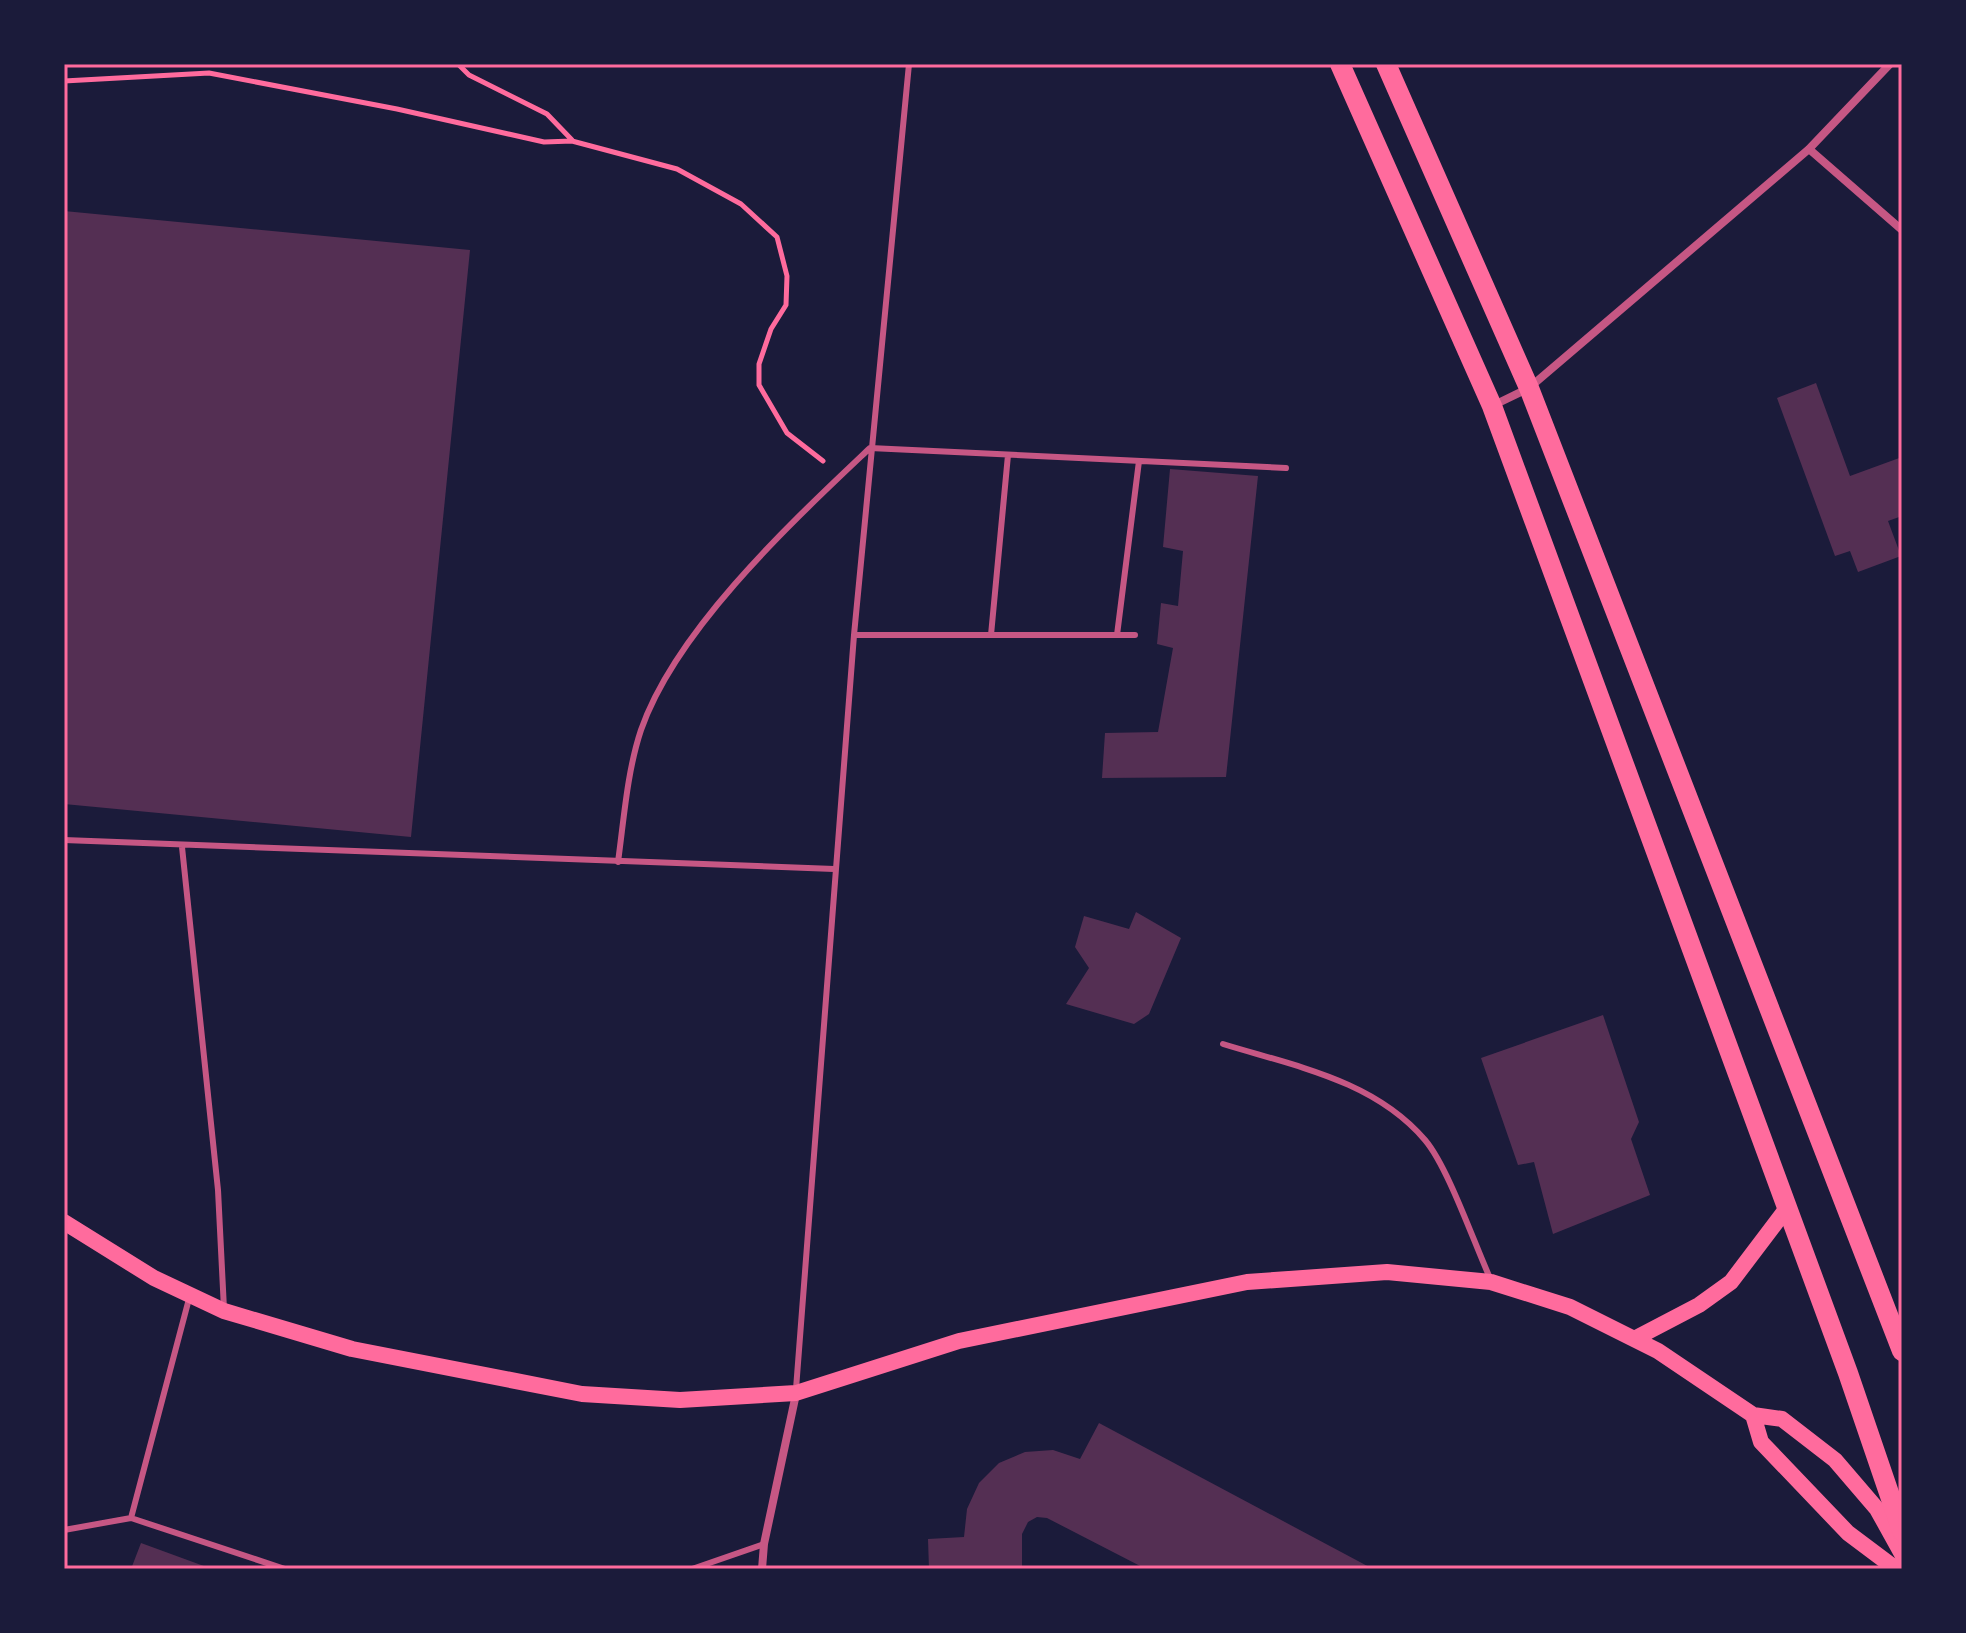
<svg xmlns="http://www.w3.org/2000/svg" width="1966" height="1633" font-family="'IBM Plex Sans',sans-serif">
<style>
.building{fill:#542f53}
.lines{fill:none;stroke-linecap:round;stroke-linejoin:round}
.path{stroke:#ff6b9d;stroke-width:5}
.service{stroke:#c65784;stroke-width:6}
.minor{stroke:#c65784;stroke-width:8}
.secondary{stroke:#ff6b9d;stroke-width:16}
.primary{stroke:#ff6b9d;stroke-width:20}
.neatline{fill:none;stroke:#ff6b9d;stroke-width:3}
</style>
<rect width="100%" height="100%" fill="#1b1b3a"/>
<path class="building" d="M 64,211 L 470,250 L 411,837 L 64,804 Z
M 1816,383 L 1850,476 L 1902,457 L 1902,516 L 1888,521 L 1901,556 L 1858,572 L 1850,551 L 1835,556 L 1777,398 Z
M 1170,469 L 1258,476 L 1226,777 L 1102,778 L 1105,733 L 1158,732 L 1173,648 L 1157,644 L 1161,603 L 1178,606 L 1183,551 L 1163,547 Z
M 1136,912 L 1181,938 L 1149,1014 L 1134,1024 L 1066,1004 L 1089,968 L 1075,947 L 1084,916 L 1129,929 Z
M 1603,1015 L 1639,1122 L 1631,1139 L 1650,1195 L 1553,1234 L 1534,1162 L 1518,1165 L 1481,1058 Z
M 1099,1423 L 1373,1569 L 1146,1569 L 1047,1518 L 1037,1517 L 1028,1522 L 1022,1534 L 1022,1569 L 929,1569 L 928,1539 L 964,1537 L 967,1509 L 979,1483 L 999,1463 L 1025,1452 L 1053,1450 L 1080,1459 Z
M 141,1543 L 212,1569 L 131,1569 Z"/>
<g class="lines">
<path class="path" d="M 458,64 L 469,75 L 547,114 L 572,140
M 64,81 L 209,73 L 397,109 L 544,142 L 572,141 L 677,169 L 741,204 L 777,237 L 787,276 L 786,305 L 771,329 L 759,364 L 759,385 L 787,433 L 823,461"/>
<path class="service" d="M 854,635 L 1135,635
M 991,635 L 1008,455
M 1117,635 L 1139,461
M 64,840 L 834,869
M 182,847 L 218,1190 L 224,1309
M 618,862 C 624,819 627,772 641,730 C 676,629 793,521 870,448 L 1286,468
M 1223,1044 C 1294,1066 1374,1080 1425,1140 C 1448,1167 1474,1243 1490,1278
M 190,1295 L 131,1518 L 285,1569
M 796,1389 L 854,635 L 909,64
M 64,1530 L 131,1518
M 692,1569 L 764,1544"/>
<path class="minor" d="M 1809,149 L 1902,230
M 1492,406 L 1529,388 L 1809,149 L 1890,64
M 762,1569 L 764,1544 L 796,1394"/>
<path class="secondary" d="M 64,1222 L 154,1278 L 224,1311 L 352,1349 L 582,1394 L 680,1400 L 796,1393 L 959,1341 L 1247,1282 L 1387,1272 L 1491,1282 L 1570,1307 L 1658,1351 L 1753,1415 L 1782,1419 L 1835,1460 L 1877,1509 L 1902,1554
M 1634,1339 L 1699,1305 L 1731,1282 L 1787,1208
M 1753,1415 L 1761,1442 L 1848,1533 L 1896,1569"/>
<path class="primary" d="M 1340,64 L 1492,406 L 1848,1373 L 1902,1531
M 1386,64 L 1529,388 L 1902,1351"/>
</g>
<rect width="1966" height="1633" fill="none" stroke="#1b1b3a" stroke-width="132"/>
<rect x="66" y="66" width="1834" height="1501" class="neatline"/>
</svg>
